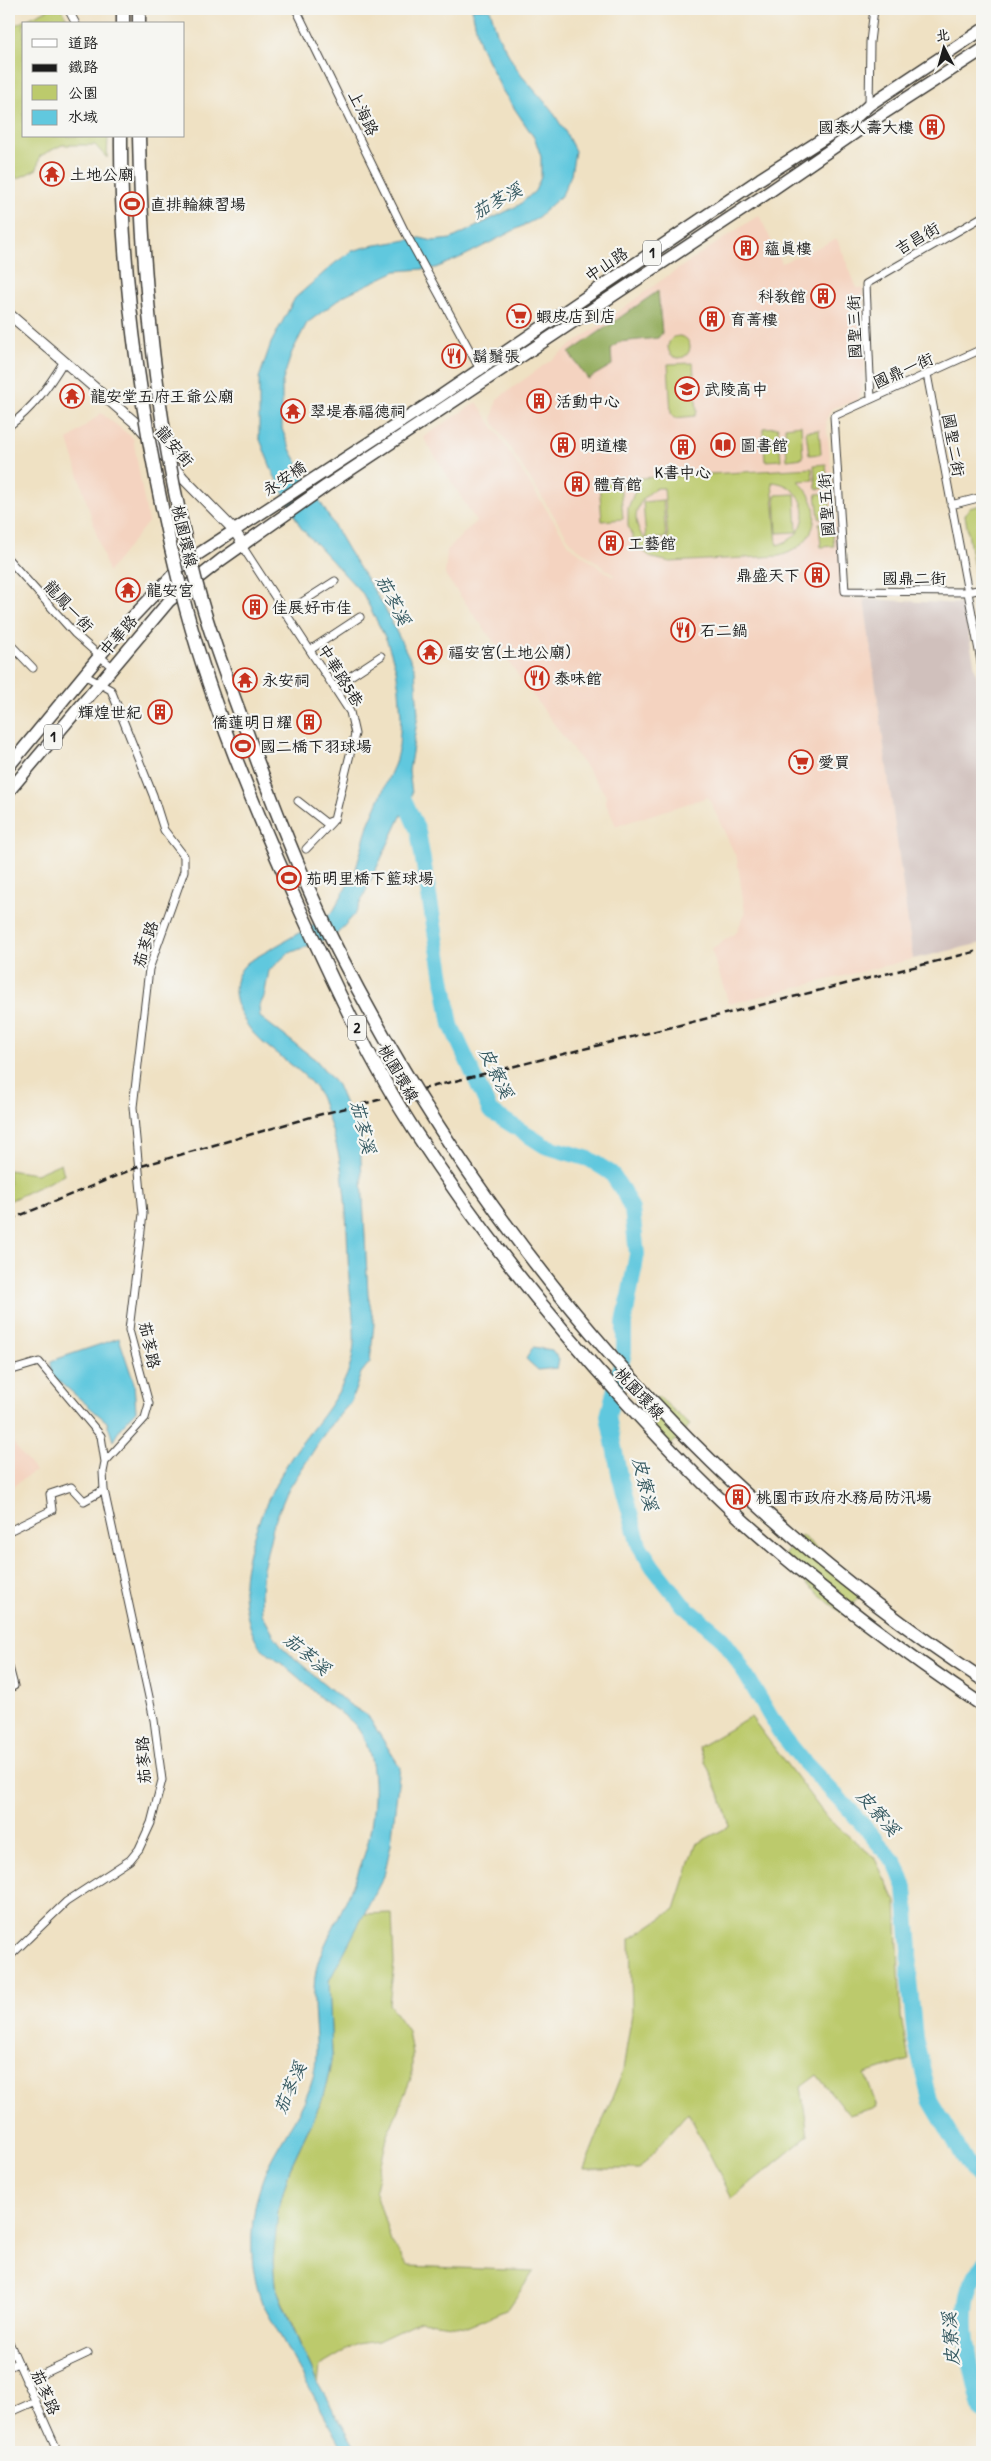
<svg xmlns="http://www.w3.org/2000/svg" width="991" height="2461" font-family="'Patrick Hand','LXGW WenKai TC',sans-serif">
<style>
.built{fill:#f4d3c0}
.industrial{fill:#d0c0bc}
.green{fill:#bcca6c;stroke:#6c7344;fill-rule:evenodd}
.forest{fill:#95ae60;stroke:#58653e}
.water{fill:#61c8de;stroke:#3e727d}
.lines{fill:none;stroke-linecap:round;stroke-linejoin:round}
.river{stroke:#61c8de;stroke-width:16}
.street-casing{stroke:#3c3a35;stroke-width:9}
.secondary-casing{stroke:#3c3a35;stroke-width:12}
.primary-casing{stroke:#3c3a35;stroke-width:14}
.highway-casing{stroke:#3c3a35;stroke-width:15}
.street{stroke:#fff;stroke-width:7}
.secondary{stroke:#fff;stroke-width:10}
.primary{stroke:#fff;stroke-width:11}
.highway{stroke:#fff;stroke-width:12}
.rail{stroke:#1c1c1c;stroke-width:2.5;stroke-dasharray:8 4;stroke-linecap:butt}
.highway-bridge-casing{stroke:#3c3a35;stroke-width:15;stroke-linecap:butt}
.highway-bridge{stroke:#fff;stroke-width:12}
.labels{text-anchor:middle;stroke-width:4.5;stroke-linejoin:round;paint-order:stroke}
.shield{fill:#f6f6f2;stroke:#5d5d5c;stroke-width:1}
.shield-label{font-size:15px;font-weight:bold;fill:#1c1c1c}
.street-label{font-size:16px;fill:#1c1c1c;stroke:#f6f6f2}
.poi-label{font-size:16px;fill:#1c1c1c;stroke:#f6f6f2;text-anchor:start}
.water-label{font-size:18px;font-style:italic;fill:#345860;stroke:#f6f6f2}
</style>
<rect width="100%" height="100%" fill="#f6f6f2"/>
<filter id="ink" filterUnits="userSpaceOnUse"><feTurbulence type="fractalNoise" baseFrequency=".02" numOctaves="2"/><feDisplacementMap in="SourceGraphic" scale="10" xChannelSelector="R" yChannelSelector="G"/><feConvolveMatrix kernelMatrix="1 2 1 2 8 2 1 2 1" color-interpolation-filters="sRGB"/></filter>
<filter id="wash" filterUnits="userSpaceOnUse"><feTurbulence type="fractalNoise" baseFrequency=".0096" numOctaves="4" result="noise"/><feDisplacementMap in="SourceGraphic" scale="20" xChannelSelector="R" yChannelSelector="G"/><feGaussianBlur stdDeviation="1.12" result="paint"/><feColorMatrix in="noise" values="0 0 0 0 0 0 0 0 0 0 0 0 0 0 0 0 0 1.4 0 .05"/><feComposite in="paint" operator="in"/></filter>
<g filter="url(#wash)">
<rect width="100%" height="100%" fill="#efe1c3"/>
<path class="built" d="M 759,215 L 782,263 L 837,239 L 857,288 L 863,288 L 865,378 L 858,401 L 832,408 L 826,420 L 844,599 L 864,599 L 913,959 L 729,1004 L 711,949 L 736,933 L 745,913 L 737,859 L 708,797 L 616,826 L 605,801 L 606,795 L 445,575 L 447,550 L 476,521 L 423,437 L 477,402 L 570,546 L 611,576 L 615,576 L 572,544 L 492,420 L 497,399 L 666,277 Z
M 101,413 L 133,438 L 148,522 L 108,572 L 68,440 Z
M 9,1438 L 35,1471 L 9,1489 Z"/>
<path class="industrial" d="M 864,599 L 963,604 L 982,705 L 982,943 L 913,959 Z"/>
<path class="green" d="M 49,9 L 62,9 L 69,24 L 24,24 L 24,136 L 108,136 L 107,158 L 95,145 L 62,145 L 40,156 L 37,169 L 17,179 L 9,163 L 9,28 Z
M668 347a11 11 0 1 1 22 0a11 11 0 1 1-22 0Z
M 693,363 L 697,412 L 695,416 L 674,418 L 671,413 L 668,364 Z
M 801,425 L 803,458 L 787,460 L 785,427 Z
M 778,427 L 781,460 L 765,461 L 763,428 Z
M 819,430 L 821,454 L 809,455 L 806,431 Z
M 826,464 L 828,488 L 816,489 L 814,465 Z
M 812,468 L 813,480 L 798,481 C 827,507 817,546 779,556 L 670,562 L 652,558 L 636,545 L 628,526 L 628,508 L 635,491 L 641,487 L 624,487 L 624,479 ZM 772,482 C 811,485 816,535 777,545 ZM 657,488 L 664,488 L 669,552 C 633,543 623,507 657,488 Z
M 620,480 L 623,519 L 602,521 L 599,482 Z
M 829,493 L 831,517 L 819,518 L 816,494 Z
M 795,494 L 797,532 L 777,533 L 775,495 Z
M 663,500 L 666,538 L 646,539 L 643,502 Z
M 982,505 L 982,579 L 975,575 L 965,515 L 969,508 Z
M 831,522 L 834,546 L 821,547 L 819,523 Z
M 61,1163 L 64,1175 L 9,1201 L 9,1170 L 36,1174 Z
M 658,1396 L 690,1425 L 666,1450 L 634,1421 Z
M 801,1535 L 866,1588 L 844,1615 L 779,1561 Z
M 751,1717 L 828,1819 L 874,1857 L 896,1902 L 901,2017 L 909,2060 L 865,2074 L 877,2107 L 849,2115 L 817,2075 L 801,2087 L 808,2136 L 732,2198 L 688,2112 L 639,2169 L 584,2169 L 623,2070 L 632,2013 L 630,1939 L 675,1909 L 696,1844 L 730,1826 L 721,1798 L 699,1747 Z
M 392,1913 L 394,1964 L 389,2004 L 408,2031 L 412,2054 L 412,2076 L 388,2134 L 375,2189 L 391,2241 L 408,2266 L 534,2271 L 508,2309 L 467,2327 L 420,2321 L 378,2341 L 357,2344 L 320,2366 L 318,2384 L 275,2285 L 273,2261 L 275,2233 L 278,2211 L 290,2168 L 322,2100 L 329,2073 L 332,2055 L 329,1981 L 363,1914 Z"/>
<path class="forest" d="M 658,291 L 662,333 L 658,338 L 619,342 L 611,349 L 612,365 L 588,379 L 569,353 Z"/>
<path class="water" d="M 472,9 L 490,9 L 497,33 L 511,59 L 521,75 L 551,109 L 566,133 L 575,151 L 571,175 L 562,195 L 536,219 L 464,256 L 436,268 L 396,271 L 345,295 L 307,323 L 292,352 L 282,383 L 282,429 L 291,451 L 348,550 L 382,603 L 415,669 L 418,715 L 409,771 L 412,793 L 355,914 L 336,935 L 287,954 L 269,971 L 264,997 L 259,1007 L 260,1017 L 316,1060 L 337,1085 L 360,1140 L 368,1294 L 374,1324 L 370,1362 L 361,1373 L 351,1402 L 328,1428 L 287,1492 L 274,1523 L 263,1569 L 261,1592 L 262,1614 L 273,1634 L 284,1649 L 315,1676 L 347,1703 L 368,1716 L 400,1767 L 391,1844 L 384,1876 L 329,1981 L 332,2055 L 329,2073 L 322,2100 L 290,2168 L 278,2211 L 273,2261 L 275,2285 L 289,2319 L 318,2384 L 358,2452 L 345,2452 L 262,2303 C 246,2260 249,2205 269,2164 C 283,2135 305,2109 313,2078 C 322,2042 308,2002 317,1966 C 320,1954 326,1943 331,1932 C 345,1903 360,1873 368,1842 C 376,1805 380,1757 356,1726 C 348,1717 336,1710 326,1703 C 313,1691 301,1679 287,1668 C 279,1661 265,1653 258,1644 C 250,1632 245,1609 244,1594 C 241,1553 270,1489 293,1455 C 315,1423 347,1392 353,1353 C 357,1328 350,1303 349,1278 C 346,1223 348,1169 327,1116 C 324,1108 321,1096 316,1089 C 303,1069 270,1052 254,1034 C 236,1013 225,982 248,962 L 327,917 L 334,910 L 356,869 L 368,825 L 395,763 L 399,746 L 401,717 L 399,689 L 396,669 L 387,641 L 363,594 L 301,528 L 273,473 L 259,437 L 259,378 L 271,343 L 295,298 L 335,263 L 352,251 L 370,246 L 420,238 L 433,241 L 451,239 L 519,205 L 535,191 L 541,177 L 541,157 L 535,139 L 502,90 L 479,43 Z
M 119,1338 L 134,1383 L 136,1411 L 121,1427 L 113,1441 L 107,1422 L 51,1374 L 51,1361 Z
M 533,1347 L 552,1350 L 559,1360 L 557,1368 L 538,1370 L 526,1359 Z"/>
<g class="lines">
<path class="river" d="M 398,786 L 418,831 L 451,1025 L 490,1111 L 545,1146 L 589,1159 L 611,1173 L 623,1191 L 632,1210 L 637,1254 L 624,1323 L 624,1353 L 608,1416 L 620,1478 L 639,1545 L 653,1567 L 683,1605 L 720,1636 L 733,1653 L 779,1731 L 804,1762 L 850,1810 L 896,1864 L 905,1888 L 910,1950 L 909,1979 L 915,2038 L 930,2100 L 969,2166 L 982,2180
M 982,2266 C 951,2302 972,2372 982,2412"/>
</g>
</g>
<g filter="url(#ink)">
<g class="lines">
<g class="street-casing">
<path id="street" d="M 68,9 L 76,24
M 296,9 L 404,230 L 481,371
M 869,105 L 870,42 L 874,9
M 982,349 L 834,416 L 845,591 L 968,592 L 982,589
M 927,374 L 982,667
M 871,399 L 866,284 L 982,217
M 9,426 C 33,408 49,386 64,361
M 951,505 L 982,497
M 242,546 L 350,712 L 355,734 L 334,820 L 326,823 L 298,801
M 9,560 L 75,634 L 112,667
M 285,613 L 335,581
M 9,645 L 12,646 L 33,668
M 310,650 L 360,617
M 334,687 L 381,656
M 306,849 L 332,822
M 9,1371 L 39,1362 L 101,1436 L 105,1462
M 9,1531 L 52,1510 L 50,1494 L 71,1487 L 84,1501 L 104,1490
M 9,1667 L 14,1686 L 9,1688
M 9,1957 L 66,1902 L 130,1860 L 139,1849 L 151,1823 L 162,1780 L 154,1720 L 104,1490 L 103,1472 L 105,1462 L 145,1418 L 149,1404 L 129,1330 L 143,1214 L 133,1107 L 149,969 L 184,871 L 184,856 L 164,830 L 153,795 L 111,690 L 84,675
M 9,2342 L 58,2452
M 9,2367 L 17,2363
M 26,2382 L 88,2353
M 9,2413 L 36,2401"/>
</g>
<g class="secondary-casing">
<path id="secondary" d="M 9,314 L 139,426 L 183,478 L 233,529 L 244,545"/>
</g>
<g class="primary-casing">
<path id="primary" d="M 9,766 L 126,624 L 183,564 L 439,397 L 760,179 L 854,119 L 869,105 L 982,30
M 9,791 L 169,601 L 221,560 L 326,486 L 769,192 L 884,113 L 982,50"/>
</g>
<g class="highway-casing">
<path id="highway" d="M 123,24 L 123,9
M 139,24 L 139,9"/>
</g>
<use href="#street" class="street"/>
<use href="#secondary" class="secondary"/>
<use href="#primary" class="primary"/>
<use href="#highway" class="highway"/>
<path class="rail" d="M 9,1220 L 138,1167 L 318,1115 L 982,950"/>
<g class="highway-bridge-casing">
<path id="highway-bridge" d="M 121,136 C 120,283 145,447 181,590 C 209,700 255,811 302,914 C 336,988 370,1062 414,1130 C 477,1227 549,1318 627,1403 C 669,1449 712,1494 759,1535 C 830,1597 904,1653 982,1705
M 139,136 C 142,286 157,437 196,582 C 209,632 228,681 246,730 C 273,805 302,880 338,951 C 487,1244 707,1499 982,1679"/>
</g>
<use href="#highway-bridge" class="highway-bridge"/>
</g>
</g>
<defs>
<g id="building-ring" transform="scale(1.25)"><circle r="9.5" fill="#f6f6f2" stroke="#c8321e" stroke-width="1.5"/><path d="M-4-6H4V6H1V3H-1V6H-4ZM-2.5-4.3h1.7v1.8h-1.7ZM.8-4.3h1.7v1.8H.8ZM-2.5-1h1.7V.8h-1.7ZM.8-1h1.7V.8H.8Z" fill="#c8321e"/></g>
<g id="temple-ring" transform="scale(1.25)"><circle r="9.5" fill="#f6f6f2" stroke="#c8321e" stroke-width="1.5"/><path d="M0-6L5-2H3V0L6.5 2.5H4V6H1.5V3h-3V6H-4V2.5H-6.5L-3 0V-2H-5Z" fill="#c8321e"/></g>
<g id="stadium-ring" transform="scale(1.25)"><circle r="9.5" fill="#f6f6f2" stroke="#c8321e" stroke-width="1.5"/><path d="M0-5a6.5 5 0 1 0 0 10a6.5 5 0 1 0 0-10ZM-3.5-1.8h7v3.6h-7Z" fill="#c8321e"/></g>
<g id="supermarket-ring" transform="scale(1.25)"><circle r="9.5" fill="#f6f6f2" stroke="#c8321e" stroke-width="1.5"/><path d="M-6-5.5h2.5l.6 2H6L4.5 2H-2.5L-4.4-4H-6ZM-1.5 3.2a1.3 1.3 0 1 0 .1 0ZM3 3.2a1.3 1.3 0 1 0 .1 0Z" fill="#c8321e"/></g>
<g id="restaurant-ring" transform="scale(1.25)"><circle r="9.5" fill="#f6f6f2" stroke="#c8321e" stroke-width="1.5"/><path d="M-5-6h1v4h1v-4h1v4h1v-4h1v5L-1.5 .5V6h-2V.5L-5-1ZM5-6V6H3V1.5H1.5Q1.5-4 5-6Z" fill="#c8321e"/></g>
<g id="school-ring" transform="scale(1.25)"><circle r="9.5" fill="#f6f6f2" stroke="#c8321e" stroke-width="1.5"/><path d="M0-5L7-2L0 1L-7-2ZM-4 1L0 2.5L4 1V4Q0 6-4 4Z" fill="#c8321e"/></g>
<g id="library-ring" transform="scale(1.25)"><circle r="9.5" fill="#f6f6f2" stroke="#c8321e" stroke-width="1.5"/><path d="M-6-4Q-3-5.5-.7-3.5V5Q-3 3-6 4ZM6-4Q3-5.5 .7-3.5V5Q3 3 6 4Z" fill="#c8321e"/></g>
</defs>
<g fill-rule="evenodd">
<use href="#building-ring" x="932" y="127"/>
<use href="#temple-ring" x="52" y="174"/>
<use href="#stadium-ring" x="132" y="204"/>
<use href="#building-ring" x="746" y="248"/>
<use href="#building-ring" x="823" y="296"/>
<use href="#supermarket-ring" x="519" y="316"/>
<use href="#building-ring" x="712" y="319"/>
<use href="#restaurant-ring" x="454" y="356"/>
<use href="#school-ring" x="687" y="389"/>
<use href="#temple-ring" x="72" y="396"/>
<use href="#building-ring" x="539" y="401"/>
<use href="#temple-ring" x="293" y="411"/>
<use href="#building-ring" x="563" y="445"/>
<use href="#library-ring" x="723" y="445"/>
<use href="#building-ring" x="683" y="447"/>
<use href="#building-ring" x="577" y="484"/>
<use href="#building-ring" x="611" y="543"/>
<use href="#building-ring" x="817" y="575"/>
<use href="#temple-ring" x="128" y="590"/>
<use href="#building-ring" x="255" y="607"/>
<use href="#restaurant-ring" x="683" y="630"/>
<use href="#temple-ring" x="430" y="652"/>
<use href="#restaurant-ring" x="537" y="678"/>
<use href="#temple-ring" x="245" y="680"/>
<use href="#building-ring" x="160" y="712"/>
<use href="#building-ring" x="309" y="722"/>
<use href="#stadium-ring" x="243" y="746"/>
<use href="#supermarket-ring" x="801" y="762"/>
<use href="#stadium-ring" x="289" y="878"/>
<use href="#building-ring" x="738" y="1497"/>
</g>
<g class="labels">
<g class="shield">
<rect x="643" y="240.5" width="18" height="25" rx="4"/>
<rect x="44" y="724.5" width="18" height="25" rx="4"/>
<rect x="348" y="1015.5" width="18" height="25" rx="4"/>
</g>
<g class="shield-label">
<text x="652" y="258">1</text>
<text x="53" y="742">1</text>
<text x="357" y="1033">2</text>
</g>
<g class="street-label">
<text transform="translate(364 113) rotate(64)" y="6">上海路</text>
<text transform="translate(917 238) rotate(-30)" y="6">吉昌街</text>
<text transform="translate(606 264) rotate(-34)" y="6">中山路</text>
<text transform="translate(854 327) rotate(-92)" y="6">國聖三街</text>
<text transform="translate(903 370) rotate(-24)" y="6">國鼎一街</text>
<text transform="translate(954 445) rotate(80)" y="6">國聖二街</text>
<text transform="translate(175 446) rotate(49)" y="6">龍安街</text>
<text transform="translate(284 478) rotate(-34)" y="6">永安橋</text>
<text transform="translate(826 505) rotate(-94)" y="6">國聖五街</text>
<text transform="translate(185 536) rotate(77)" y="6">桃園環線</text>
<text x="914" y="584">國鼎二街</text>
<text transform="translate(69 606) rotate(47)" y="6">龍鳳一街</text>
<text transform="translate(118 635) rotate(-49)" y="6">中華路</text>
<text transform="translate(341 675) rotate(58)" y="6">中華路5巷</text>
<text transform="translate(145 944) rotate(-72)" y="6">茄苳路</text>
<text transform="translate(399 1073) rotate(60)" y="6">桃園環線</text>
<text transform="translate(150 1345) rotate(78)" y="6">茄苳路</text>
<text transform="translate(640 1393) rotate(47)" y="6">桃園環線</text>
<text transform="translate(143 1760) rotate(-93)" y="6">茄苳路</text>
<text transform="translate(46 2392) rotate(66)" y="6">茄苳路</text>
</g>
<g class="poi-label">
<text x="914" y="133" text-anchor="end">國泰人壽大樓</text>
<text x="70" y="180">土地公廟</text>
<text x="150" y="210">直排輪練習場</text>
<text x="764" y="254">蘊真樓</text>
<text x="806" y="302" text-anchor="end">科教館</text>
<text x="536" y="322">蝦皮店到店</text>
<text x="730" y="325">育菁樓</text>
<text x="472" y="362">鬍鬚張</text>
<text x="704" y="395">武陵高中</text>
<text x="90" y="402">龍安堂五府王爺公廟</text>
<text x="556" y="407">活動中心</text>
<text x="310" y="417">翠堤春福德祠</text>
<text x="580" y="451">明道樓</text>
<text x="740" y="451">圖書館</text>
<text x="683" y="478" text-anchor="middle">K書中心</text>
<text x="594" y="490">體育館</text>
<text x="628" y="549">工藝館</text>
<text x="800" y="581" text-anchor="end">鼎盛天下</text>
<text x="146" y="596">龍安宮</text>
<text x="272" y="613">佳展好市佳</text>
<text x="700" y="636">石二鍋</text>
<text x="448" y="658">福安宮(土地公廟)</text>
<text x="554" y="684">泰味館</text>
<text x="262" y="686">永安祠</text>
<text x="142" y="718" text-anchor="end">輝煌世紀</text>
<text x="292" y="728" text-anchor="end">僑蓮明日耀</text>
<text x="260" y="752">國二橋下羽球場</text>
<text x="818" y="768">愛買</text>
<text x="306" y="884">茄明里橋下籃球場</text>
<text x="756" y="1503">桃園市政府水務局防汛場</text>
</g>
<g class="water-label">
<text transform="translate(497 201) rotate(-29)" y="6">茄苳溪</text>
<text transform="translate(393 600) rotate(63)" y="6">茄苳溪</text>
<text transform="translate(496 1073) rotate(64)" y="6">皮寮溪</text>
<text transform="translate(363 1127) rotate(76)" y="6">茄苳溪</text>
<text transform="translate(645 1484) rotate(76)" y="6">皮寮溪</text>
<text transform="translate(307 1654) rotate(40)" y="6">茄苳溪</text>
<text transform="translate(878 1813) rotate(49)" y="6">皮寮溪</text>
<text transform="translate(290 2088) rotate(-66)" y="6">茄苳溪</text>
<text transform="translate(951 2339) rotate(-94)" y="6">皮寮溪</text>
</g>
</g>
<rect width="991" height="2461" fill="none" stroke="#f6f6f2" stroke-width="30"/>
<rect x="22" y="22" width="162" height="115" fill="#f6f6f2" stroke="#9f9f9c"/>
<rect x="32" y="39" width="25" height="8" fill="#ffffff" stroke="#9f9f9c"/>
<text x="68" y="48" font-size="15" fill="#1c1c1c">道路</text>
<rect x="32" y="64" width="25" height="8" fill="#1c1c1c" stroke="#9f9f9c"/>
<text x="68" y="72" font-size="15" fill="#1c1c1c">鐵路</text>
<rect x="32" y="85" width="25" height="15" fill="#bcca6c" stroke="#9f9f9c"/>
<text x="68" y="98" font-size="15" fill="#1c1c1c">公園</text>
<rect x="32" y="110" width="25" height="15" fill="#61c8de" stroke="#9f9f9c"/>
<text x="68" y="122" font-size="15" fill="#1c1c1c">水域</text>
<g transform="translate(944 48) rotate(354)" stroke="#f6f6f2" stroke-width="4" paint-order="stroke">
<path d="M0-4L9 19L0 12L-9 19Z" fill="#1c1c1c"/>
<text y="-8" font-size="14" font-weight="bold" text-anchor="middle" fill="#1c1c1c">北</text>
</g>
</svg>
